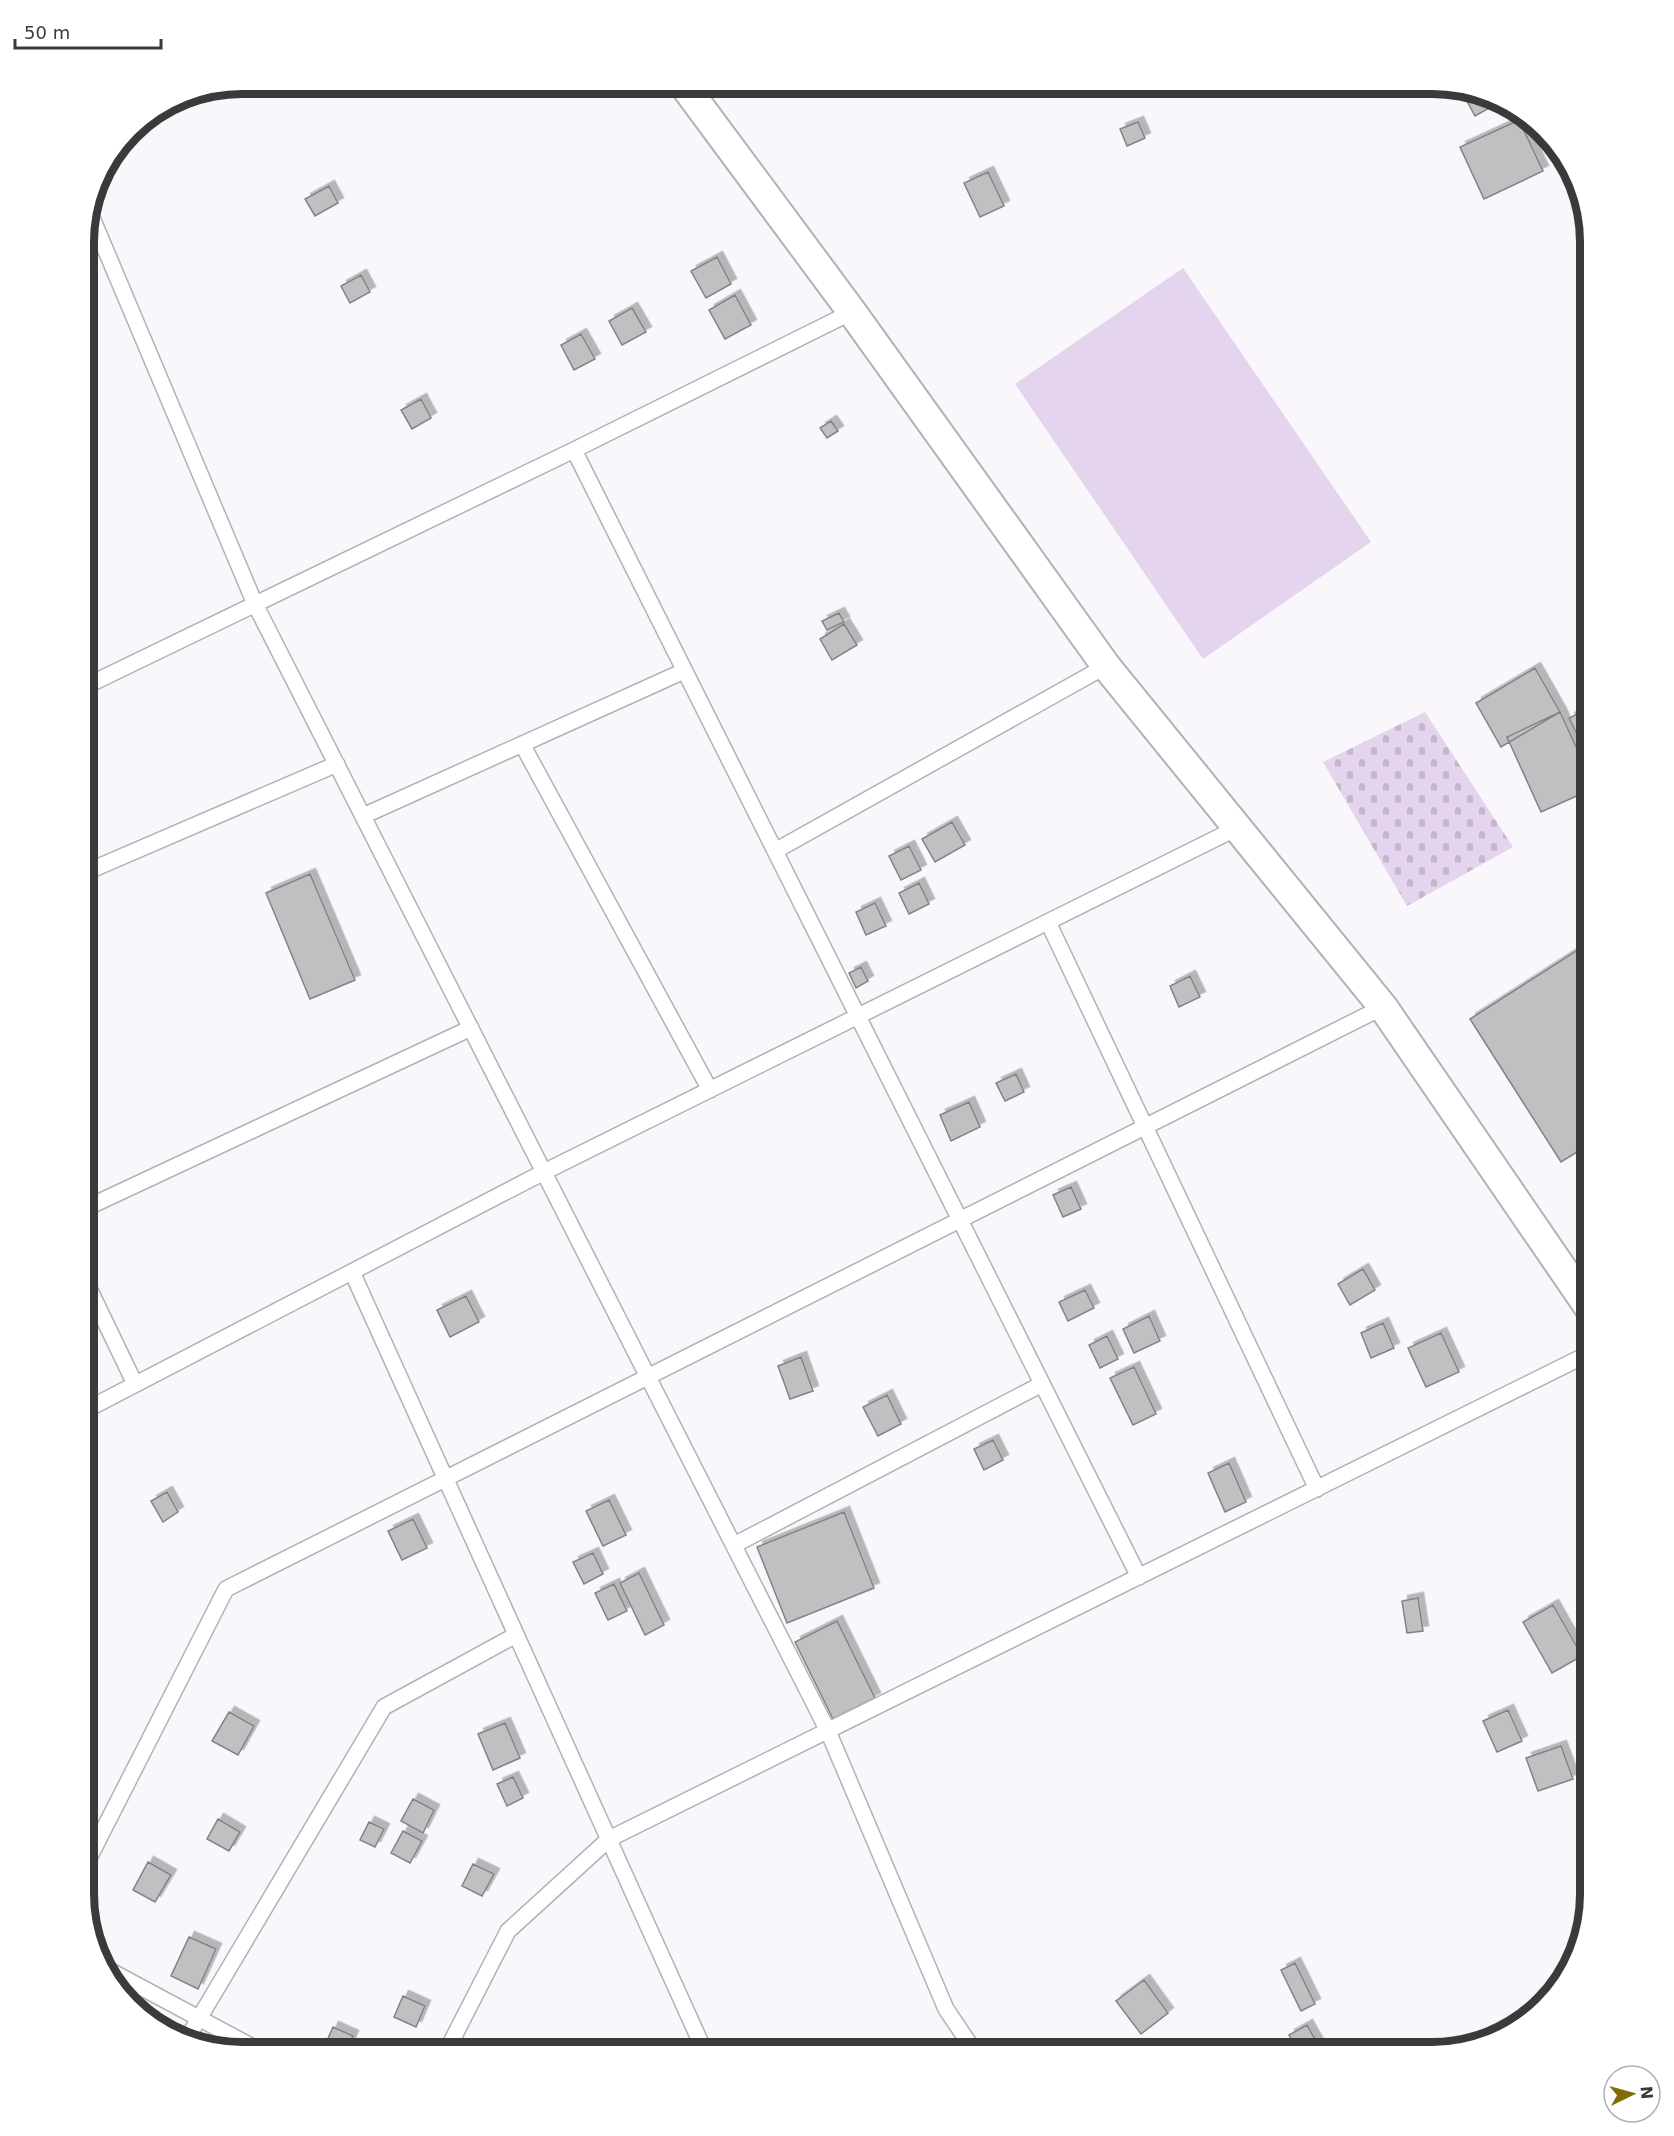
<svg xmlns="http://www.w3.org/2000/svg" width="1674" height="2136" font-family="'DejaVu Sans',sans-serif">
<style>
.cemetery{fill:url(#cemetery-stones)}
.pitch{fill:#e4d4ed}
.building{fill:#c1bfc2;stroke:#848285;stroke-width:1.5;filter:url(#shadow)}
.lines{fill:none;stroke-linecap:round;stroke-linejoin:round}
.street-casing{stroke:#b3b1b4;stroke-width:18}
.highway-casing{stroke:#b3b1b4;stroke-width:32}
.street{stroke:#fff;stroke-width:15}
.highway{stroke:#fff;stroke-width:28}
.rim{fill:none;stroke:#3b3a3b;stroke-width:8}
</style>
<defs>
<pattern id="cemetery-stones" width="16" height="16" patternUnits="userSpaceOnUse" patternTransform="scale(1.5)"><rect width="16" height="16" fill="#e4d4ed"/><path d="M2 7V4a2 2 0 0 1 4 0v3zM10 15v-3a2 2 0 0 1 4 0v3z" fill="#c4b7cc"/></pattern>
<filter id="shadow"><feDropShadow dx="5.5" dy="-5.5" stdDeviation="0" flood-color="#0004"/></filter>
</defs>
<rect width="100%" height="100%" fill="#f9f7fb"/>
<path class="cemetery" d="M 1425,712 L 1513,847 L 1407,906 L 1323,762 Z"/>
<path class="pitch" d="M 1183,268 L 1371,542 L 1203,659 L 1015,384 Z"/>
<path class="building" d="M 1461,90 L 1500,102 L 1475,116 Z
M 1519,120 L 1543,171 L 1484,199 L 1460,147 Z
M 1138,122 L 1145,138 L 1127,146 L 1120,129 Z
M 988,172 L 1004,206 L 980,217 L 964,183 Z
M 329,186 L 338,203 L 315,216 L 305,199 Z
M 717,257 L 731,284 L 706,298 L 691,271 Z
M 361,275 L 370,292 L 350,303 L 341,286 Z
M 735,295 L 751,325 L 725,339 L 709,310 Z
M 632,308 L 646,332 L 622,345 L 609,321 Z
M 581,334 L 595,359 L 574,370 L 561,345 Z
M 421,399 L 431,418 L 412,429 L 401,410 Z
M 831,421 L 838,431 L 827,438 L 820,428 Z
M 839,613 L 844,622 L 827,630 L 822,621 Z
M 844,624 L 857,645 L 832,660 L 820,639 Z
M 1535,668 L 1560,712 L 1501,747 L 1476,703 Z
M 1590,708 L 1590,761 L 1569,718 Z
M 1560,712 L 1590,777 L 1590,790 L 1541,812 L 1507,737 Z
M 952,822 L 965,845 L 935,862 L 922,839 Z
M 909,846 L 921,870 L 901,880 L 889,856 Z
M 310,874 L 355,980 L 310,999 L 266,893 Z
M 919,883 L 929,904 L 909,914 L 899,893 Z
M 875,903 L 886,926 L 866,935 L 856,912 Z
M 1590,942 L 1590,1144 L 1561,1162 L 1470,1019 Z
M 861,967 L 868,981 L 856,988 L 849,973 Z
M 1190,976 L 1200,997 L 1179,1007 L 1170,986 Z
M 1016,1074 L 1024,1092 L 1005,1101 L 996,1083 Z
M 969,1102 L 980,1127 L 951,1141 L 940,1115 Z
M 1071,1187 L 1081,1209 L 1063,1217 L 1053,1195 Z
M 1363,1269 L 1375,1290 L 1350,1305 L 1338,1284 Z
M 1085,1290 L 1094,1308 L 1068,1321 L 1059,1302 Z
M 466,1296 L 479,1322 L 450,1337 L 437,1310 Z
M 1149,1316 L 1160,1341 L 1134,1353 L 1123,1329 Z
M 1383,1323 L 1394,1348 L 1371,1358 L 1361,1333 Z
M 1441,1333 L 1459,1372 L 1426,1387 L 1408,1348 Z
M 1107,1336 L 1118,1359 L 1100,1368 L 1089,1345 Z
M 801,1357 L 813,1391 L 790,1399 L 778,1366 Z
M 1134,1367 L 1156,1414 L 1133,1425 L 1110,1378 Z
M 887,1395 L 901,1424 L 878,1436 L 863,1407 Z
M 993,1440 L 1003,1460 L 984,1470 L 974,1449 Z
M 1229,1463 L 1246,1502 L 1225,1512 L 1208,1473 Z
M 167,1492 L 178,1512 L 163,1522 L 151,1501 Z
M 609,1500 L 626,1535 L 603,1546 L 586,1511 Z
M 844,1512 L 874,1588 L 787,1623 L 757,1547 Z
M 413,1519 L 427,1548 L 402,1560 L 388,1531 Z
M 593,1553 L 603,1574 L 584,1584 L 573,1562 Z
M 639,1573 L 664,1625 L 645,1635 L 620,1583 Z
M 614,1584 L 627,1611 L 608,1620 L 595,1593 Z
M 1418,1598 L 1423,1631 L 1407,1633 L 1402,1601 Z
M 1553,1605 L 1582,1656 L 1552,1673 L 1523,1622 Z
M 837,1621 L 875,1698 L 833,1719 L 795,1642 Z
M 1508,1710 L 1522,1741 L 1497,1752 L 1483,1721 Z
M 229,1712 L 254,1726 L 238,1755 L 212,1741 Z
M 505,1723 L 520,1758 L 493,1770 L 478,1734 Z
M 1561,1746 L 1573,1779 L 1538,1791 L 1526,1758 Z
M 513,1777 L 523,1798 L 507,1806 L 497,1784 Z
M 413,1799 L 434,1810 L 423,1833 L 401,1821 Z
M 218,1819 L 240,1832 L 229,1851 L 207,1839 Z
M 369,1822 L 384,1829 L 375,1847 L 360,1840 Z
M 403,1831 L 422,1841 L 410,1863 L 391,1853 Z
M 148,1862 L 171,1875 L 155,1902 L 133,1890 Z
M 473,1864 L 494,1874 L 482,1896 L 462,1886 Z
M 189,1937 L 216,1949 L 198,1989 L 171,1976 Z
M 1295,1963 L 1315,2004 L 1301,2011 L 1281,1970 Z
M 1144,1980 L 1168,2013 L 1141,2034 L 1116,2001 Z
M 403,1996 L 425,2006 L 416,2027 L 394,2017 Z
M 1307,2025 L 1320,2048 L 1312,2052 L 1298,2052 L 1289,2035 Z
M 333,2027 L 353,2036 L 346,2052 L 322,2052 Z"/>
<g class="lines">
<g class="street-casing">
<path id="street" d="M 90,213 L 255,604 L 828,1731 L 946,2009 L 975,2052
M 574,450 L 1139,1577
M 84,687 L 574,450 L 852,312
M 522,744 L 710,1090
M 363,816 L 684,671
M 775,851 L 1106,666
M 84,873 L 337,764
M 1048,922 L 1317,1489
M 84,1209 L 471,1028
M 352,1272 L 705,2052
M 84,1278 L 135,1384
M 84,1411 L 544,1172 L 1239,827
M 734,1545 L 1042,1384
M 84,1868 L 226,1589 L 1383,1007
M 107,1969 L 262,2052
M 188,2037 L 384,1707 L 516,1635
M 446,2052 L 508,1931 L 609,1839 L 1590,1353"/>
</g>
<g class="highway-casing">
<path id="highway" d="M 683,84 L 852,312 L 1106,666 L 1383,1007 L 1590,1309"/>
</g>
<use href="#street" class="street"/>
<use href="#highway" class="highway"/>
</g>
<path d="M0 0H1674V2136H0ZM242 94H1432A148 148 0 0 1 1580 242V1894A148 148 0 0 1 1432 2042H242A148 148 0 0 1 94 1894V242A148 148 0 0 1 242 94Z" fill="#fff" fill-rule="evenodd"/>
<path class="rim" d="M242 94H1432A148 148 0 0 1 1580 242V1894A148 148 0 0 1 1432 2042H242A148 148 0 0 1 94 1894V242A148 148 0 0 1 242 94Z"/>
<g transform="translate(1632 2094) rotate(85)"><circle r="28" fill="#ffffff" stroke="#b1b0b1" stroke-width="1.5"/>
<path d="M0-4.5L10 22L0 15L-10 22Z" fill="#826c06"/>
<text y="-9" font-size="16" font-weight="bold" text-anchor="middle" fill="#3b3a3b">N</text>
</g>
<path d="M15 39v9h146v-9" fill="none" stroke="#3b3a3b" stroke-width="3"/>
<text x="24" y="39" font-size="18" fill="#3b3a3b" stroke="#ffffff" stroke-width="4.5" paint-order="stroke">50 m</text>
</svg>
